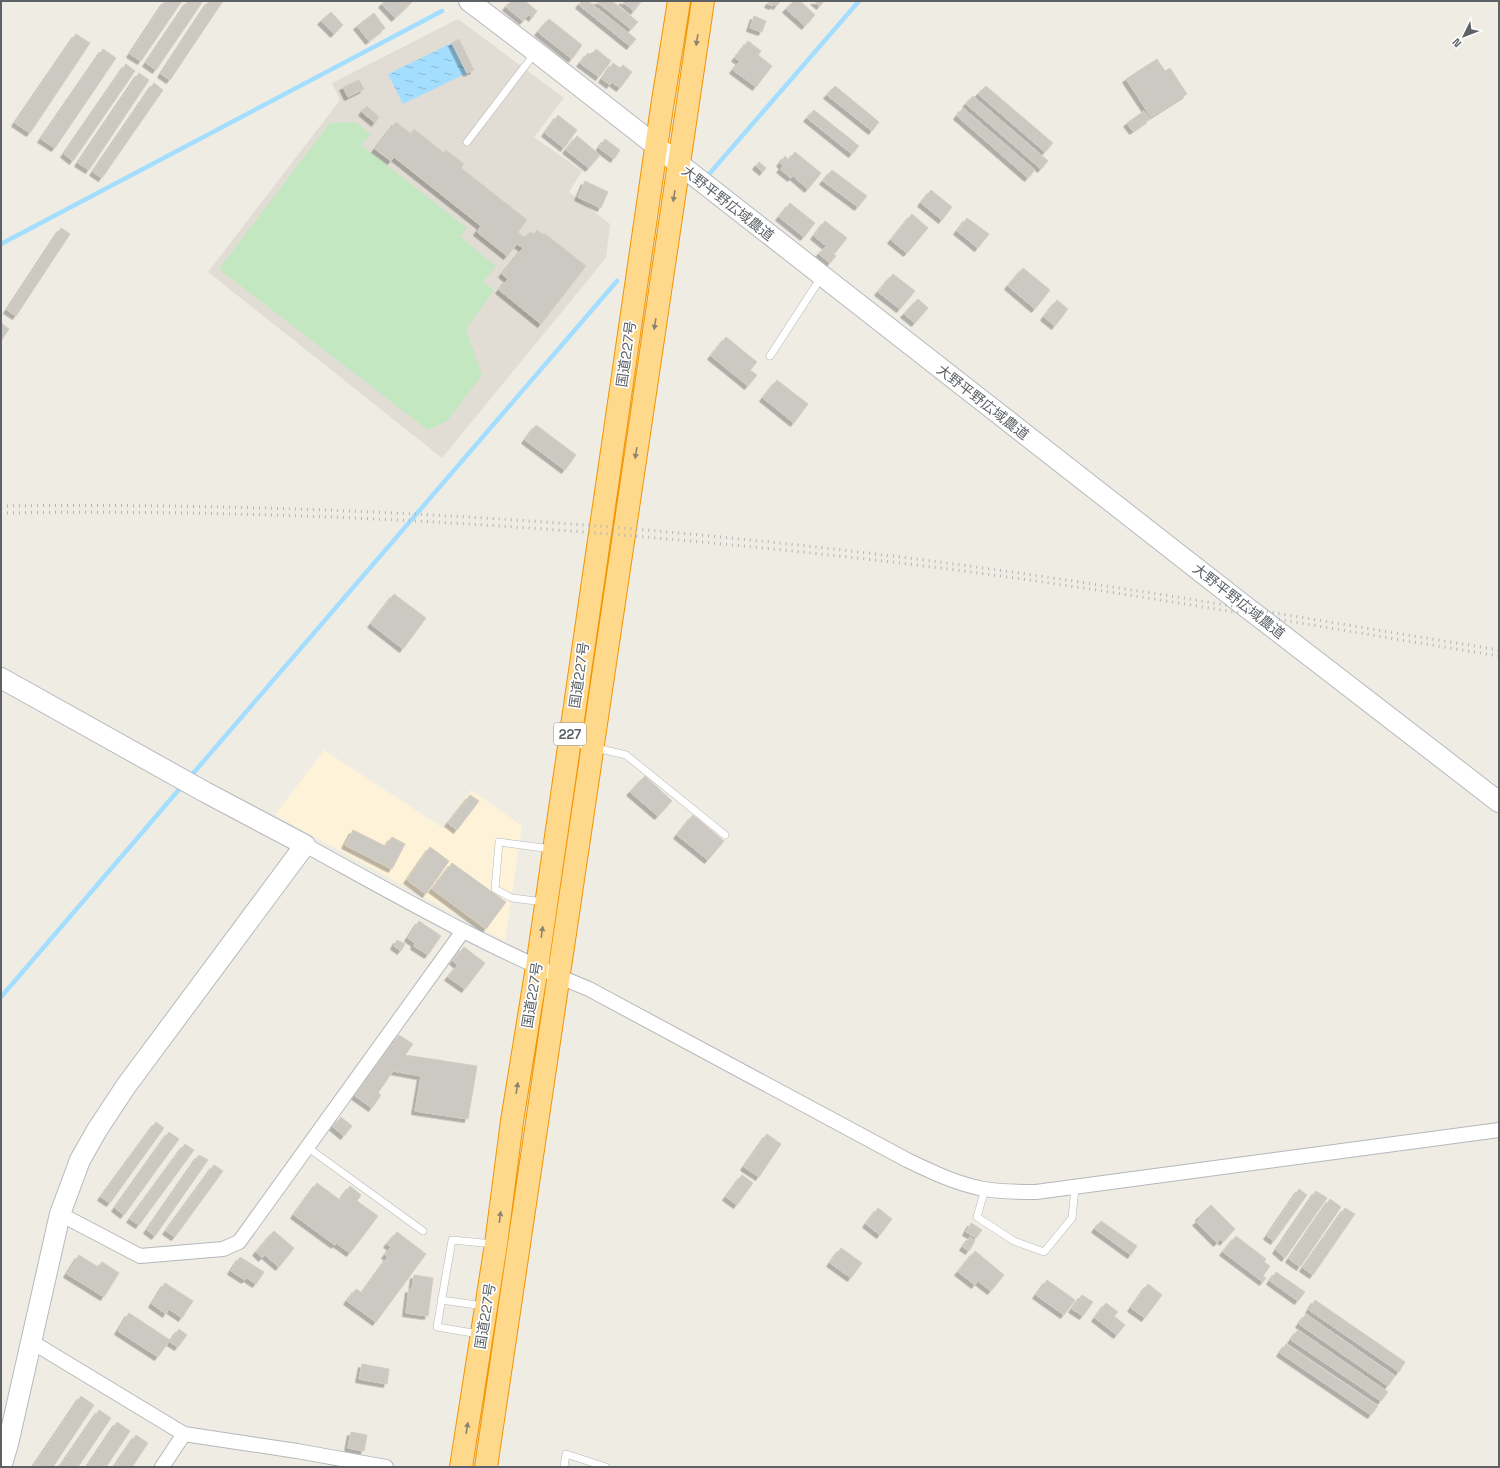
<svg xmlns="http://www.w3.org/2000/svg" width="1500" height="1468" font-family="'Space Grotesk','Noto Sans JP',sans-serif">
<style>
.commercial{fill:#fef3d9}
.education{fill:#e1ddd5}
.pitch{fill:#c3e7c0}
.water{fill:url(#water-ripples)}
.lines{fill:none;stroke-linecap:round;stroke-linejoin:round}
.stream{stroke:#a4deff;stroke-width:4.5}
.building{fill:#ccc9c3;stroke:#d4cdc2;filter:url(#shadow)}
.lane-casing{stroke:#b5b7bb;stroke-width:8}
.street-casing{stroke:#b5b7bb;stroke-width:16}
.secondary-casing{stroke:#b5b9be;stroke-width:22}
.highway-casing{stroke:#f39400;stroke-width:24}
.lane{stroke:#fff;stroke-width:7}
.street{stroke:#fff;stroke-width:14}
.secondary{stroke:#fff;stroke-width:20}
.highway{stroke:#fed88b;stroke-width:22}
.rail{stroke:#b3b4b5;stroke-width:3;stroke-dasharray:1 5;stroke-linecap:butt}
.oneway{fill:#8d8570}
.labels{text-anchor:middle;stroke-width:3.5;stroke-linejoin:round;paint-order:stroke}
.shield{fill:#fff;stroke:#8d9093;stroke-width:1}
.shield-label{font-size:13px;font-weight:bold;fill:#5c6165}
.street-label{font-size:14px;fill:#5c6165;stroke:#fff}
</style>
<defs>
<pattern id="water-ripples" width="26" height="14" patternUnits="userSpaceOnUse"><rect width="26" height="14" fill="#a4deff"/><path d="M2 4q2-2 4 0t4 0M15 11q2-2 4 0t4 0" fill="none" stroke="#89b7d2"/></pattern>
<filter id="shadow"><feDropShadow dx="-3.5" dy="3.5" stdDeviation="0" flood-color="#0004"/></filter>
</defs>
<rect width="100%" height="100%" fill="#efece4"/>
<path class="commercial" d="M 324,750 L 443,828 L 471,790 L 522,826 L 505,941 L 275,815 Z"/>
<path class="education" d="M 458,19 L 564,98 L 534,137 L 582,171 L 569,192 L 610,224 L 606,258 L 442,458 L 208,272 L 340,100 L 332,83 Z"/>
<path class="pitch" d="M 356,122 L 371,135 L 361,145 L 467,228 L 460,237 L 496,266 L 483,282 L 494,290 L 466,329 L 482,375 L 447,421 L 428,430 L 219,269 L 330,123 Z"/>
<path class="water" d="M 452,43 L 467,73 L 403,104 L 388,74 Z"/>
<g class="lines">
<path class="stream" d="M 710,173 L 859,1
M 1,244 L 442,11
M 190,777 L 617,281
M 1,997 L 182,786"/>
</g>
<path class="building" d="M 165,1 L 182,1 L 141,61 L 130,54 Z
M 188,1 L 203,1 L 156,70 L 146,63 Z
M 209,1 L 223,1 L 170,80 L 161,74 Z
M 385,1 L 411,1 L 412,2 L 395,18 L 382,4 Z
M 511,1 L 525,1 L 537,11 L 532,18 L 529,15 L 523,21 L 506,7 Z
M 582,1 L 588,1 L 636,39 L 630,46 L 579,5 Z
M 596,1 L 612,1 L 638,22 L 631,29 Z
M 622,1 L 639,1 L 641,2 L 634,11 Z
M 770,1 L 780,1 L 777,6 L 774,4 L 773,6 L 768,4 Z
M 794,1 L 800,1 L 815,15 L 805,26 L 786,9 Z
M 814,1 L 824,1 L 820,6 Z
M 331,12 L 343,25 L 334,34 L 321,21 Z
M 374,13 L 385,28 L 369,41 L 357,26 Z
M 754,16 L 766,21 L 762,32 L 750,28 Z
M 549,19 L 582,45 L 572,59 L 538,32 Z
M 76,34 L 90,43 L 30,133 L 15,123 Z
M 459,39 L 474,70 L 467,73 L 452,43 Z
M 748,41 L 761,51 L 758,55 L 772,66 L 756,87 L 733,70 L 740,61 L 735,58 Z
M 103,49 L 116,58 L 55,148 L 41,139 Z
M 596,49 L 611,61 L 599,77 L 580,63 L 588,53 L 592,55 Z
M 1157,59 L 1165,71 L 1170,68 L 1187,94 L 1151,117 L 1126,79 Z
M 613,63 L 620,68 L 623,65 L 632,72 L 620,88 L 612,82 L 610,85 L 602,79 Z
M 126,64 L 135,71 L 73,161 L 64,154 Z
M 139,73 L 149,80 L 89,170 L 78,163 Z
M 359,80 L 364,89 L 348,97 L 343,87 Z
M 154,83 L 163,90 L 102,178 L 93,172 Z
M 835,86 L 879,122 L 872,131 L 827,95 Z
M 986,86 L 1053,143 L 1045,152 L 978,94 Z
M 973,96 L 1048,161 L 1041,169 L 966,104 Z
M 367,106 L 379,117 L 375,123 L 362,112 Z
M 963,108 L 1035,170 L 1028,178 L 957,116 Z
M 814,110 L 859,146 L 852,154 L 807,118 Z
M 1144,111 L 1150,119 L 1133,131 L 1127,123 Z
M 558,115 L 577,130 L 564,148 L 545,133 Z
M 396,122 L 411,134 L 414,129 L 444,153 L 446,150 L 464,164 L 461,168 L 527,220 L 518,232 L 525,238 L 530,232 L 534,234 L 537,230 L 543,235 L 544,233 L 586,266 L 541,324 L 499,290 L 508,279 L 502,274 L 523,248 L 517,244 L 507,256 L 477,232 L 481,226 L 394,157 L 391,161 L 375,149 Z
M 577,136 L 600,155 L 589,168 L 566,150 Z
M 605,139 L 620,150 L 614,159 L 599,148 Z
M 795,152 L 821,173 L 808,189 L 793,176 L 791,178 L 780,169 L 783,166 L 780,163 L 785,156 L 789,160 Z
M 759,162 L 766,168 L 763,172 L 756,166 Z
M 832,170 L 867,196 L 858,207 L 823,181 Z
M 585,181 L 608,192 L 601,208 L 578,197 Z
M 931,190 L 952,207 L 942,220 L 921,203 Z
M 790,203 L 815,223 L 804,237 L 779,217 Z
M 912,214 L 928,228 L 907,253 L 891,240 Z
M 967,218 L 989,234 L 978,248 L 957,231 Z
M 825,221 L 847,238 L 835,253 L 814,236 Z
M 61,228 L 70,234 L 16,316 L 7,310 Z
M 825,247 L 836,256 L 830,263 L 819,254 Z
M 1023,268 L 1050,290 L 1035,309 L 1008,286 Z
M 893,274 L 915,291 L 900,309 L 878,292 Z
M 918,299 L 928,308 L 915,323 L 904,314 Z
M 1057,300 L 1068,309 L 1055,326 L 1044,317 Z
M 1,323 L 9,329 L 1,341 Z
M 726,337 L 757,362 L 750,370 L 757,375 L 748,386 L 711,356 Z
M 777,380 L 808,404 L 794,423 L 763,398 Z
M 536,425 L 576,455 L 565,470 L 525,440 Z
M 394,594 L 426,618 L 403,649 L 371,624 Z
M 645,776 L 672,801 L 658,816 L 630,792 Z
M 470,795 L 479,801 L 457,830 L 448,823 Z
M 693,815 L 724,841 L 708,860 L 677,835 Z
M 353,830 L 385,846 L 392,837 L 405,844 L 392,869 L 345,845 Z
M 430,847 L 449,861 L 426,894 L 407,880 Z
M 452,863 L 506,902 L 486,929 L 432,889 Z
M 419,921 L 441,936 L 428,955 L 414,946 L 415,943 L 408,938 Z
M 397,940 L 405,944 L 401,951 L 394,946 Z
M 464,947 L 485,963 L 465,989 L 448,977 L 458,965 L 453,961 Z
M 399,1035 L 413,1044 L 405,1055 L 477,1066 L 468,1119 L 415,1111 L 421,1076 L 393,1071 L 378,1093 L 381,1095 L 372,1108 L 355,1096 Z
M 341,1117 L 352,1126 L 344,1136 L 333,1127 Z
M 156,1122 L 164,1128 L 110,1203 L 101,1197 Z
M 169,1132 L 179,1139 L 124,1215 L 115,1208 Z
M 767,1134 L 781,1144 L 759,1177 L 744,1167 Z
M 185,1144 L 194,1150 L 139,1225 L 130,1219 Z
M 199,1155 L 208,1160 L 155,1236 L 147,1230 Z
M 214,1165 L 223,1171 L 175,1237 L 166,1231 Z
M 742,1175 L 753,1183 L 737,1205 L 726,1197 Z
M 317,1183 L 340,1200 L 350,1186 L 361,1195 L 357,1201 L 378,1216 L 350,1253 L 336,1243 L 335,1245 L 294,1215 Z
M 1299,1189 L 1307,1195 L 1274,1241 L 1267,1236 Z
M 1316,1191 L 1327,1198 L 1285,1258 L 1276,1250 Z
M 1330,1199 L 1341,1207 L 1300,1267 L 1289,1259 Z
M 1211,1205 L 1235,1229 L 1223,1242 L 1221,1239 L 1217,1243 L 1196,1222 L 1200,1219 L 1199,1217 Z
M 878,1208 L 892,1219 L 880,1235 L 866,1224 Z
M 1345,1208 L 1355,1214 L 1313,1275 L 1303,1268 Z
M 1101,1221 L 1137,1246 L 1131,1255 L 1095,1229 Z
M 971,1223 L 982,1230 L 976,1238 L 966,1232 Z
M 274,1231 L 294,1248 L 279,1267 L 265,1255 L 262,1258 L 256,1252 Z
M 397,1232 L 426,1254 L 376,1322 L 347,1301 L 356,1289 L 362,1293 L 388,1257 L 385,1255 L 391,1247 L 387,1244 Z
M 1236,1236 L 1266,1259 L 1264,1262 L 1270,1266 L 1263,1276 L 1266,1278 L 1263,1282 L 1223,1252 Z
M 970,1237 L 975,1241 L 969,1251 L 963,1247 Z
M 841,1248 L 862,1263 L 851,1278 L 830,1263 Z
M 975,1251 L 1004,1275 L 991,1291 L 978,1281 L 975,1285 L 958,1272 Z
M 79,1255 L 98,1267 L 102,1262 L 119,1273 L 104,1297 L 67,1274 Z
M 240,1257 L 264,1272 L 256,1284 L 247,1278 L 245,1280 L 231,1271 Z
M 1276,1272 L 1305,1292 L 1298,1301 L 1270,1281 Z
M 414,1275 L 433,1278 L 428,1316 L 406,1313 L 409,1289 L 412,1290 Z
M 1047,1280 L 1075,1300 L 1064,1315 L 1036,1295 Z
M 165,1283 L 193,1301 L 182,1318 L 169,1309 L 166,1314 L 152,1304 Z
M 1148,1284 L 1162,1295 L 1145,1318 L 1131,1308 Z
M 1082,1295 L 1093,1302 L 1083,1316 L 1072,1309 Z
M 1315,1300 L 1405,1362 L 1399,1372 L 1309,1310 Z
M 1106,1303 L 1118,1312 L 1114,1316 L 1125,1325 L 1117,1335 L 1095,1318 Z
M 129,1313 L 170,1340 L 158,1357 L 118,1331 Z
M 1306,1314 L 1395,1376 L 1388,1386 L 1299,1324 Z
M 179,1329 L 187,1335 L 178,1347 L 170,1342 Z
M 1298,1330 L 1388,1392 L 1381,1401 L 1291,1340 Z
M 1286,1344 L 1378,1406 L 1371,1415 L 1280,1353 Z
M 362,1364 L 389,1369 L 387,1384 L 359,1379 Z
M 81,1396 L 94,1405 L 53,1467 L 33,1467 Z
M 99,1410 L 111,1418 L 78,1467 L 60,1467 Z
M 117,1422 L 130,1431 L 106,1467 L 87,1467 Z
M 351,1432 L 367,1435 L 364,1451 L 348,1448 Z
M 136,1435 L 148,1443 L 132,1467 L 114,1467 Z"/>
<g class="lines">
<g class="lane-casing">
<path id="lane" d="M 467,142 L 535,53
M 770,356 L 822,276
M 571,742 L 626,755 L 725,835
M 544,902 L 512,898 L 495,889 L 499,842 L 551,849
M 307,1147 L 423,1231
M 985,1189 L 977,1217 L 1014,1241 L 1044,1252 L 1072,1218 L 1075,1188
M 441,1300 L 484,1306
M 479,1334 L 437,1327 L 452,1240 L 494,1244
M 564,1467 L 566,1454 L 606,1467"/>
</g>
<g class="street-casing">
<path id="street" d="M 305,845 C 398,896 490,949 589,989 L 907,1160 C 932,1172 957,1184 984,1189 C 1001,1192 1019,1192 1036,1192 L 1499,1130
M 60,1214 L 140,1256 L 223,1249 L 239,1242 L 463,931
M 32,1342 L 184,1434 L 297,1451 L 386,1467
M 162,1467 L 184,1434"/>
</g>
<g class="secondary-casing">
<path id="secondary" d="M 469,1 L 536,52 L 1237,600 L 1499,802
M 1,678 L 205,792 L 305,845 L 126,1086 L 97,1130 L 80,1160 L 60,1214 L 8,1444 L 1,1467"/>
</g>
<g class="highway-casing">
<path id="highway" d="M 461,1467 L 496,1244 L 512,1121 L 537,967 L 662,107 L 679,1
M 486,1467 L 703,1"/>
</g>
<use href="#lane" class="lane"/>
<use href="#street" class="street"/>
<use href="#secondary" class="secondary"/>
<use href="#highway" class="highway"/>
<path class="rail" d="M 1,506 C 304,502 607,520 908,558 C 1106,583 1302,618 1499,650
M 1,513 C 301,508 602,528 900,563 C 1101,587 1300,624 1499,656"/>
</g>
<defs><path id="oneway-solid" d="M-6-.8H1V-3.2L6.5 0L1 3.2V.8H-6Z"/></defs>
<g class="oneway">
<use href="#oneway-solid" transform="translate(697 40) rotate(99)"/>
<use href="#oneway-solid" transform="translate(674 196) rotate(99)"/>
<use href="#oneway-solid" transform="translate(655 324) rotate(99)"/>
<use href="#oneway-solid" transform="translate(636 453) rotate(99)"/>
<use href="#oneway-solid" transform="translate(542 932) rotate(-82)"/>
<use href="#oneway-solid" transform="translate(517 1088) rotate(-81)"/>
<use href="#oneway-solid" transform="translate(500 1217) rotate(-83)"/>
<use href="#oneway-solid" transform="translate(467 1428) rotate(-81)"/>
</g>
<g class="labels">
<rect class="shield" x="554" y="723" width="32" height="22" rx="3"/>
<g class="shield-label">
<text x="570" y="739">227</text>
</g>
<g class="street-label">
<text transform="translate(728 203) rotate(38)" y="5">大野平野広域農道</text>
<text transform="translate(626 354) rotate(-82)" y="5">国道227号</text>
<text transform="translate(983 402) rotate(38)" y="5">大野平野広域農道</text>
<text transform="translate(1239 601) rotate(38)" y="5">大野平野広域農道</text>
<text transform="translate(579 675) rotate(-82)" y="5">国道227号</text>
<text transform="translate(532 995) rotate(-81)" y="5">国道227号</text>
<text transform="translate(485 1316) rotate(-81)" y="5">国道227号</text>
</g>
</g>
<rect width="1500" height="1468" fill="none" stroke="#5c6165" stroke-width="4"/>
<g transform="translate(1464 36) rotate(227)" stroke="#ffffff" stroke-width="3" paint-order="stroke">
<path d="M0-3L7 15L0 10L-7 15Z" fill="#5c6165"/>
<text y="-6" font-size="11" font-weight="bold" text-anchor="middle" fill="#5c6165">N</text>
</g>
</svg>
